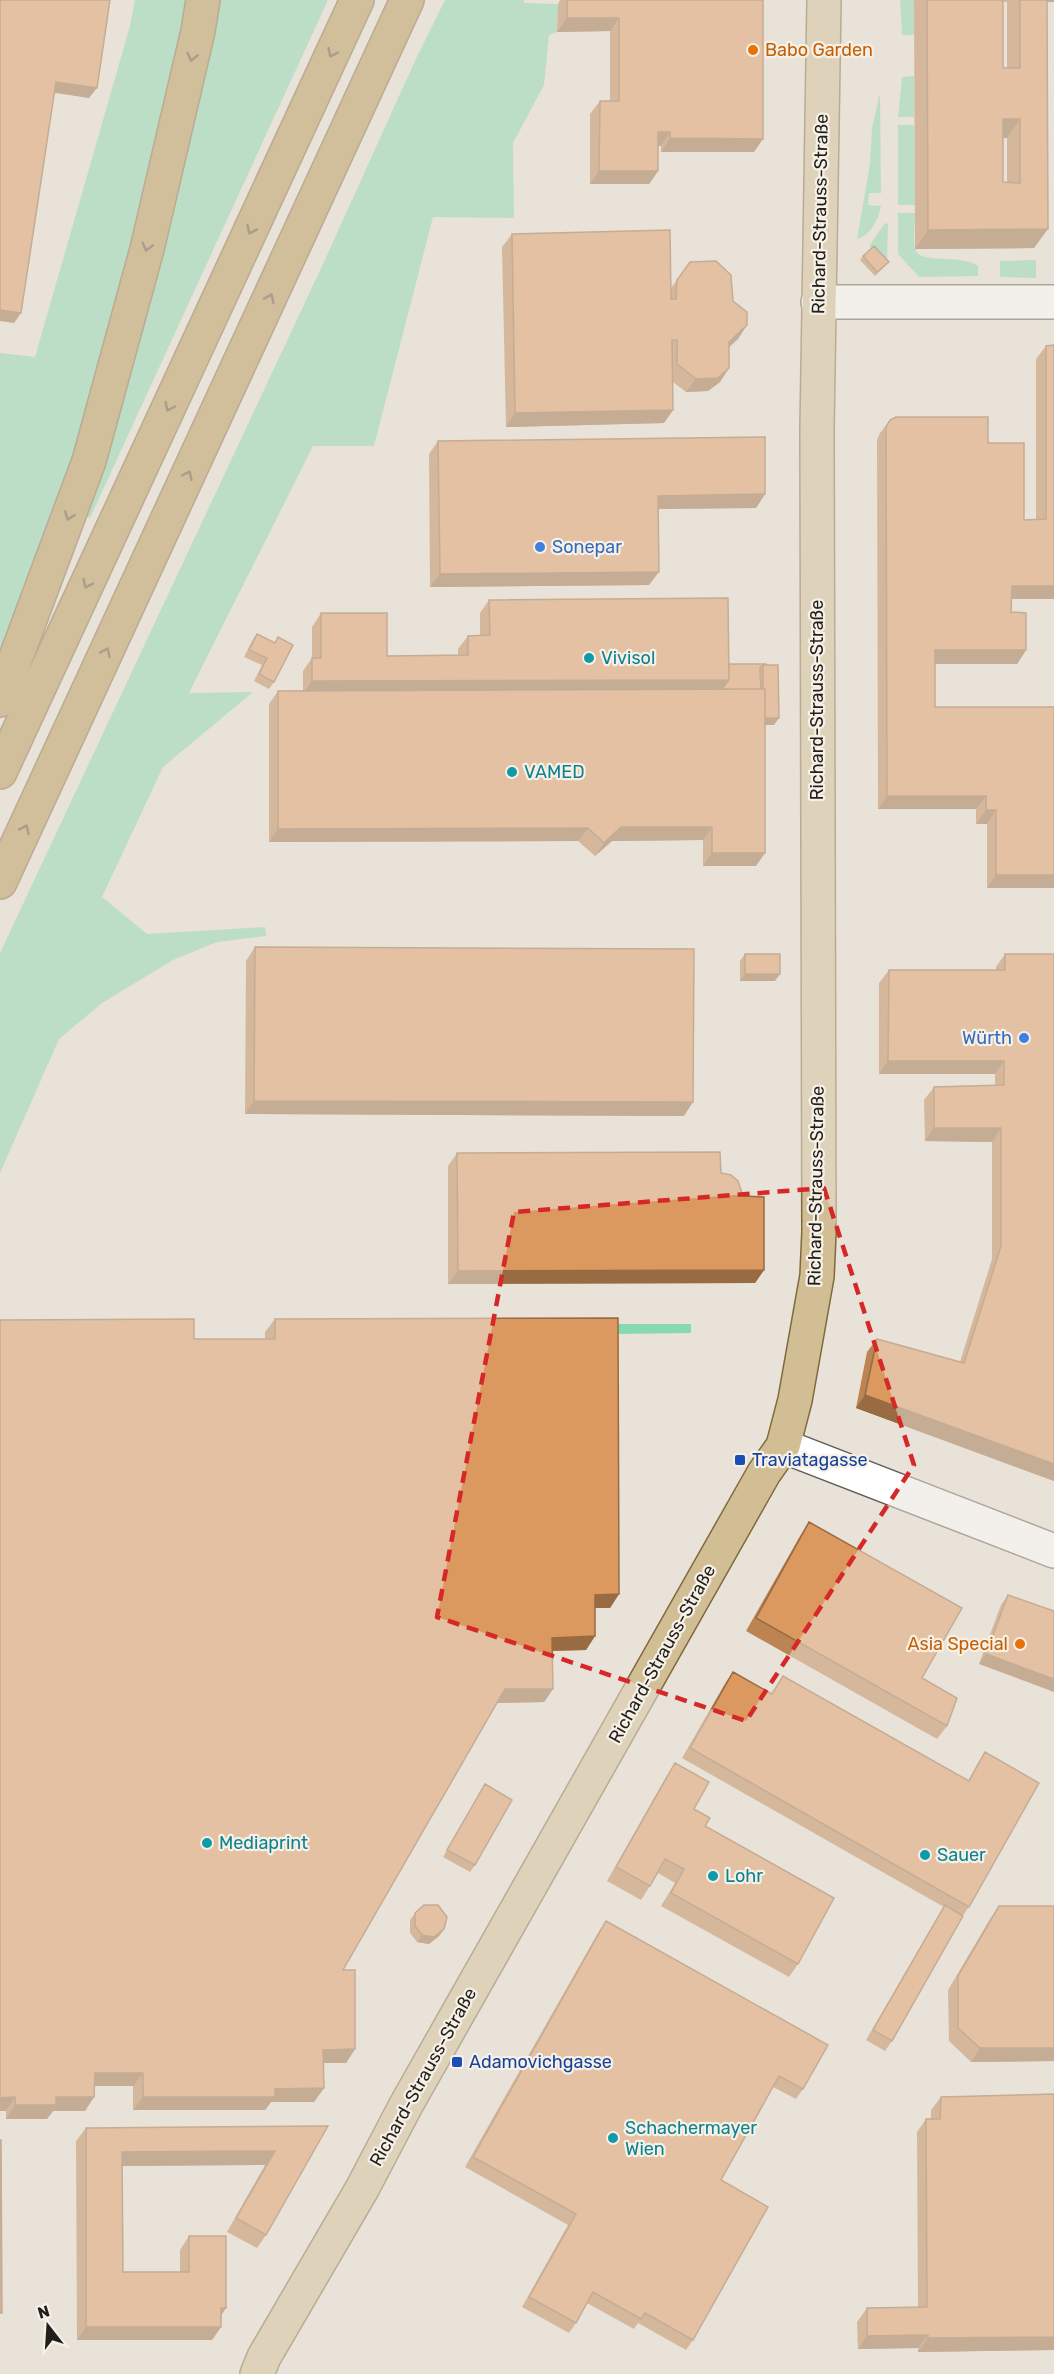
<svg xmlns="http://www.w3.org/2000/svg" width="1054" height="2374" font-family="Rubik,sans-serif">
<style>
.grass{fill:#86d9b1}
.lines{fill:none;stroke-linecap:round;stroke-linejoin:round}
.minor-casing{stroke:#615c54;stroke-width:36}
.major-casing{stroke:#806a3d;stroke-width:36}
.highway-casing{stroke:#806a3d;stroke-width:36}
.minor{stroke:#fff;stroke-width:33}
.major{stroke:#d1be95;stroke-width:33}
.highway{stroke:#b3934f;stroke-width:33}
.wall{fill:#bc8453;fill-rule:evenodd}
.shaded-wall{fill:#996b43}
.building{fill:#db9960;stroke:#996b43;stroke-width:1.5;fill-rule:evenodd}
.oneway{stroke:#5b4d30}
.marked{fill:none;stroke:#d62828;stroke-width:4.5;stroke-dasharray:12 8;stroke-linejoin:round}
.food-dot{fill:#e8710a;stroke:#f6f0e6;stroke-width:2}
.shop-dot{fill:#3f7fe0;stroke:#f6f0e6;stroke-width:2}
.culture-dot{fill:#0f9aa8;stroke:#f6f0e6;stroke-width:2}
.transit-dot{fill:#1a4fb4;stroke:#f6f0e6;stroke-width:2}
.labels{text-anchor:middle;stroke-width:4.5;stroke-linejoin:round;paint-order:stroke}
.food-label{font-size:18px;fill:#c56008;stroke:#f6f0e6;text-anchor:start}
.street-label{font-size:18px;fill:#211f1c;stroke:#f6f0e6}
.shop-label{font-size:18px;fill:#366cbe;stroke:#f6f0e6;text-anchor:start}
.culture-label{font-size:18px;fill:#0d838f;stroke:#f6f0e6;text-anchor:start}
.transit-label{font-size:18px;fill:#164399;stroke:#f6f0e6;text-anchor:start}
</style>
<rect width="100%" height="100%" fill="#e9e2d9"/>
<path class="grass" d="M 135,0 L 187,0 L 157,152 L 76,450 L 0,670 L 0,353 L 35,357 L 130,26 Z
M 218,0 L 328,0 L 90,518 L 86,516 Z
M 445,0 L 524,0 L 524,3 L 558,4 L 557,32 L 549,35 L 544,85 L 513,143 L 514,218 L 433,217 L 374,446 L 313,446 L 189,693 L 253,692 L 163,767 L 102,897 L 147,934 L 265,927 L 266,936 L 217,942 L 173,960 L 102,1003 L 59,1039 L 0,1173 L 0,953 L 323,264 L 414,63 Z
M 900,0 L 914,0 L 914,35 L 902,35 Z
M 914,76 L 914,117 L 898,117 L 902,77 Z
M 880,93 L 881,193 L 869,193 L 868,205 L 881,206 C 879,219 870,236 857,239 L 870,164 L 872,128 Z
M 898,125 L 914,125 L 915,205 L 898,205 Z
M 898,213 L 915,213 C 915,224 912,241 916,251 C 922,264 962,254 978,266 L 978,276 L 919,277 L 898,254 Z
M 885,223 L 888,224 L 887,261 L 869,246 Z
M 1036,260 L 1036,278 L 1000,277 L 1000,261 Z
M 614,1324 L 691,1324 L 691,1333 L 614,1334 Z"/>
<g class="lines">
<g class="minor-casing">
<path id="minor" d="M 818,302 L 1054,302
M 783,1446 L 1054,1551"/>
</g>
<g class="major-casing">
<path id="major" d="M 257,2374 L 264,2357 L 362,2189 L 406,2105 L 764,1473 L 783,1446 L 795,1400 L 817,1276 L 819,1232 L 817,430 L 824,0"/>
</g>
<g class="highway-casing">
<path id="highway" d="M 0,700 L 89,461 L 147,249 L 198,31 L 203,0
M 0,772 L 357,0
M 0,882 L 407,0"/>
</g>
<use href="#minor" class="minor"/>
<use href="#major" class="major"/>
<use href="#highway" class="highway"/>
</g>
<path class="wall" d="M 560,0 L 763,0 L 754,152 L 661,152 L 661,146 L 658,146 L 658,171 L 649,184 L 590,184 L 590,114 L 600,101 L 610,101 L 610,31 L 557,32 L 558,4 Z
M 914,0 L 1054,0 L 1054,2 L 1047,2 L 1034,248 L 915,249 ZM 1003,2 L 1007,2 L 1007,68 L 1003,68 ZM 1003,138 L 1007,138 L 1007,182 L 1003,182 Z
M 512,234 L 671,288 L 690,262 L 733,301 L 738,339 L 729,347 L 720,382 L 708,391 L 686,392 L 673,382 L 673,410 L 664,423 L 506,427 L 502,247 Z
M 863,256 L 886,265 L 875,276 L 860,260 Z
M 1046,346 L 1054,599 L 1011,599 L 1011,612 L 1026,650 L 1017,664 L 935,664 L 935,707 L 1054,888 L 987,888 L 987,824 L 976,824 L 976,809 L 878,809 L 877,440 L 880,433 L 890,420 L 988,443 L 1024,520 L 1036,520 L 1036,359 Z
M 438,441 L 765,494 L 756,508 L 658,509 L 649,585 L 430,587 L 429,454 Z
M 489,600 L 729,664 L 766,664 L 774,725 L 765,725 L 756,866 L 703,866 L 703,840 L 612,841 L 595,856 L 578,841 L 269,842 L 269,704 L 278,691 L 303,691 L 303,671 L 312,658 L 312,627 L 321,613 L 387,656 L 458,655 L 458,649 L 468,636 L 480,635 L 480,613 Z
M 257,634 L 274,643 L 278,637 L 274,682 L 269,689 L 254,681 L 262,665 L 244,657 L 252,641 Z
M 255,947 L 684,1116 L 245,1114 L 246,961 Z
M 745,954 L 775,981 L 740,981 L 740,961 Z
M 1005,954 L 1054,954 L 1054,1481 L 856,1408 L 867,1352 L 877,1339 L 960,1362 L 992,1259 L 992,1142 L 925,1141 L 924,1100 L 934,1087 L 995,1086 L 995,1074 L 879,1074 L 879,983 L 889,970 L 996,970 L 996,967 Z
M 457,1153 L 721,1173 L 764,1270 L 755,1283 L 448,1284 L 448,1166 Z
M 275,1319 L 619,1594 L 610,1608 L 595,1608 L 595,1636 L 586,1650 L 552,1651 L 553,1689 L 544,1702 L 497,1703 L 343,1970 L 355,2049 L 346,2063 L 323,2063 L 324,2088 L 314,2102 L 271,2102 L 265,2110 L 133,2110 L 133,2086 L 94,2086 L 94,2097 L 85,2111 L 53,2111 L 47,2119 L 6,2119 L 6,2111 L 194,1339 L 265,1339 L 265,1332 Z
M 809,1522 L 922,1678 L 947,1726 L 937,1739 L 746,1631 L 800,1536 Z
M 1008,1595 L 1054,1611 L 979,1664 L 1001,1605 Z
M 733,1672 L 771,1694 L 783,1676 L 968,1781 L 978,1763 L 985,1752 L 969,1907 L 963,1915 L 892,2041 L 885,2051 L 866,2040 L 938,1916 L 944,1907 L 682,1758 L 726,1682 Z
M 675,1763 L 694,1809 L 798,1964 L 789,1977 L 661,1906 L 675,1883 L 658,1873 L 650,1886 L 641,1900 L 607,1881 L 666,1777 Z
M 485,1784 L 475,1865 L 470,1872 L 443,1857 Z
M 999,1906 L 1054,2061 L 971,2062 L 949,2041 L 948,1990 L 990,1919 Z
M 415,1913 L 444,1929 L 439,1936 L 429,1944 L 417,1942 L 410,1933 L 410,1920 Z
M 606,1921 L 803,2089 L 796,2099 L 773,2087 L 721,2180 L 693,2340 L 686,2350 L 638,2323 L 634,2329 L 587,2303 L 576,2323 L 569,2333 L 522,2307 L 568,2225 L 465,2167 L 599,1931 Z
M 941,2097 L 1054,2350 L 918,2352 L 918,2348 L 858,2349 L 857,2322 L 867,2308 L 918,2307 L 917,2132 L 926,2119 L 931,2119 L 931,2110 Z
M 328,2126 L 266,2235 L 257,2248 L 227,2232 L 265,2165 L 122,2166 L 123,2272 L 180,2272 L 180,2250 L 189,2236 L 221,2316 L 221,2327 L 212,2340 L 77,2340 L 76,2141 L 86,2128 Z"/>
<path class="shaded-wall" d="M 1035,0 L 1054,0 L 1054,2 L 1033,2 Z
M 567,18 L 619,18 L 610,31 L 557,32 Z
M 56,82 L 97,88 L 89,98 L 49,92 Z
M 1003,119 L 1020,119 L 1007,138 L 990,137 Z
M 658,132 L 670,132 L 661,146 L 649,146 Z
M 670,138 L 763,139 L 754,152 L 661,152 Z
M 599,171 L 658,171 L 649,184 L 590,184 Z
M 1048,229 L 1034,248 L 915,249 L 928,230 Z
M 0,310 L 21,313 L 14,323 L 0,321 Z
M 747,325 L 738,339 L 720,355 L 729,342 Z
M 729,368 L 720,382 L 708,391 L 686,392 L 696,379 Z
M 673,410 L 664,423 L 506,427 L 515,413 Z
M 765,494 L 756,508 L 649,509 L 658,496 Z
M 659,572 L 649,585 L 430,587 L 440,574 Z
M 1012,586 L 1054,586 L 1054,599 L 1002,599 Z
M 935,650 L 1026,650 L 1017,664 L 926,664 Z
M 729,680 L 722,689 L 303,694 L 312,681 Z
M 764,718 L 779,718 L 774,725 L 759,725 Z
M 887,796 L 986,796 L 976,809 L 878,809 Z
M 986,810 L 996,810 L 987,824 L 976,824 Z
M 621,827 L 712,827 L 703,840 L 612,841 L 595,856 L 604,843 Z
M 588,828 L 578,841 L 269,842 L 278,829 Z
M 712,853 L 765,853 L 756,866 L 703,866 Z
M 996,875 L 1054,875 L 1054,888 L 987,888 Z
M 745,974 L 780,974 L 775,981 L 740,981 Z
M 888,1061 L 1004,1061 L 995,1074 L 879,1074 Z
M 254,1101 L 693,1102 L 684,1116 L 245,1114 Z
M 934,1128 L 1001,1128 L 992,1142 L 925,1141 Z
M 764,1270 L 755,1283 L 448,1284 L 458,1271 Z
M 865,1395 L 1054,1464 L 1054,1481 L 856,1408 Z
M 619,1594 L 610,1608 L 585,1608 L 595,1595 Z
M 595,1636 L 586,1650 L 542,1651 L 552,1638 Z
M 986,1654 L 1054,1679 L 1054,1692 L 979,1664 Z
M 505,1689 L 553,1689 L 544,1702 L 495,1703 Z
M 444,1929 L 439,1936 L 429,1944 L 417,1942 L 422,1935 Z
M 980,2048 L 1054,2048 L 1054,2061 L 971,2062 Z
M 355,2049 L 346,2063 L 314,2063 L 323,2050 Z
M 95,2073 L 143,2073 L 133,2086 L 85,2086 Z
M 324,2088 L 314,2102 L 271,2102 L 265,2110 L 133,2110 L 143,2097 L 275,2089 Z
M 15,2097 L 6,2111 L 0,2111 L 0,2098 Z
M 56,2097 L 94,2097 L 85,2111 L 53,2111 L 47,2119 L 6,2119 L 15,2105 Z
M 275,2151 L 265,2165 L 113,2166 L 122,2152 Z
M 221,2308 L 226,2308 L 217,2322 Z
M 86,2327 L 221,2327 L 212,2340 L 77,2340 Z
M 928,2335 L 918,2348 L 858,2349 L 867,2336 Z
M 1054,2337 L 1054,2350 L 918,2352 L 928,2338 Z"/>
<path class="building" d="M 0,0 L 110,0 L 97,88 L 56,82 L 21,313 L 0,310 Z
M 567,0 L 763,0 L 763,139 L 670,138 L 670,132 L 658,132 L 658,171 L 599,171 L 600,101 L 619,101 L 619,18 L 567,18 Z
M 927,0 L 1003,0 L 1003,68 L 1020,68 L 1020,0 L 1047,0 L 1048,229 L 928,230 ZM 1003,119 L 1020,119 L 1020,183 L 1003,182 Z
M 670,230 L 671,299 L 676,299 L 677,280 L 690,262 L 716,261 L 731,275 L 733,301 L 747,312 L 747,325 L 729,342 L 729,368 L 718,378 L 696,379 L 677,364 L 677,340 L 672,340 L 673,410 L 515,413 L 512,234 Z
M 874,246 L 889,262 L 877,272 L 863,256 Z
M 1054,345 L 1054,586 L 1012,586 L 1011,612 L 1026,613 L 1026,650 L 935,650 L 935,707 L 1054,707 L 1054,875 L 996,875 L 996,810 L 986,810 L 986,796 L 887,796 L 886,427 L 890,420 L 896,417 L 988,417 L 988,443 L 1024,443 L 1024,520 L 1046,519 L 1046,346 Z
M 765,437 L 765,494 L 658,496 L 659,572 L 440,574 L 438,441 Z
M 728,598 L 729,680 L 312,681 L 312,658 L 321,658 L 321,613 L 387,613 L 387,656 L 468,655 L 468,636 L 490,635 L 489,600 Z
M 257,634 L 275,643 L 278,637 L 293,645 L 274,682 L 259,674 L 267,658 L 249,650 Z
M 729,664 L 766,664 L 766,665 L 763,665 L 760,668 L 761,689 L 722,689 L 729,680 Z
M 763,665 L 778,665 L 779,718 L 765,718 L 765,689 L 763,689 Z
M 765,689 L 765,853 L 712,853 L 712,827 L 621,827 L 604,843 L 588,828 L 278,829 L 278,691 Z
M 255,947 L 694,949 L 693,1102 L 254,1101 Z
M 745,954 L 780,954 L 780,974 L 745,974 Z
M 1005,954 L 1054,954 L 1054,1464 L 865,1395 L 877,1339 L 964,1363 L 1001,1246 L 1001,1128 L 934,1128 L 934,1087 L 1004,1085 L 1004,1061 L 888,1061 L 889,970 L 1005,970 Z
M 720,1152 L 721,1173 L 731,1175 L 738,1181 L 743,1196 L 764,1197 L 764,1270 L 458,1271 L 457,1153 Z
M 618,1318 L 619,1594 L 595,1595 L 595,1636 L 552,1638 L 553,1689 L 505,1689 L 343,1970 L 355,1970 L 355,2049 L 323,2050 L 324,2088 L 275,2089 L 275,2097 L 143,2097 L 143,2073 L 95,2073 L 94,2097 L 56,2097 L 56,2105 L 15,2105 L 15,2097 L 0,2098 L 0,1320 L 194,1319 L 194,1339 L 275,1339 L 275,1319 Z
M 809,1522 L 962,1608 L 922,1678 L 957,1698 L 947,1726 L 756,1618 Z
M 1008,1595 L 1054,1611 L 1054,1679 L 986,1654 Z
M 733,1672 L 772,1694 L 783,1676 L 969,1781 L 985,1752 L 1039,1783 L 969,1907 L 690,1748 Z
M 675,1763 L 709,1782 L 694,1809 L 710,1818 L 705,1826 L 834,1898 L 798,1964 L 671,1893 L 684,1869 L 665,1859 L 650,1886 L 616,1867 Z
M 485,1784 L 512,1800 L 475,1865 L 447,1850 Z
M 424,1905 L 438,1905 L 447,1917 L 444,1929 L 434,1937 L 422,1935 L 415,1926 L 415,1913 Z
M 945,1905 L 963,1916 L 892,2041 L 873,2030 Z
M 999,1906 L 1054,1906 L 1054,2048 L 980,2048 L 958,2028 L 958,1976 Z
M 606,1921 L 828,2045 L 803,2089 L 779,2076 L 721,2180 L 768,2207 L 693,2340 L 645,2313 L 641,2319 L 593,2292 L 576,2323 L 529,2297 L 576,2214 L 473,2157 Z
M 1054,2094 L 1054,2337 L 928,2338 L 928,2335 L 867,2336 L 867,2308 L 927,2307 L 926,2119 L 940,2119 L 941,2097 Z
M 328,2126 L 266,2235 L 236,2218 L 275,2151 L 122,2152 L 123,2272 L 189,2272 L 189,2236 L 226,2236 L 226,2308 L 221,2308 L 221,2327 L 86,2327 L 86,2128 Z
M 0,2140 L 1,2140 L 2,2313 L 0,2313 Z"/>
<defs><path id="oneway-chevron" d="M-2-3.5L2.5 0L-2 3.5" fill="none" stroke-width="1.6" stroke-linecap="round" stroke-linejoin="round" transform="scale(1.5)"/></defs>
<g class="oneway">
<use href="#oneway-chevron" transform="translate(332 53) rotate(115)"/>
<use href="#oneway-chevron" transform="translate(192 57) rotate(103)"/>
<use href="#oneway-chevron" transform="translate(251 230) rotate(115)"/>
<use href="#oneway-chevron" transform="translate(147 247) rotate(104)"/>
<use href="#oneway-chevron" transform="translate(270 298) rotate(-65)"/>
<use href="#oneway-chevron" transform="translate(169 407) rotate(115)"/>
<use href="#oneway-chevron" transform="translate(188 475) rotate(-65)"/>
<use href="#oneway-chevron" transform="translate(69 516) rotate(110)"/>
<use href="#oneway-chevron" transform="translate(87 584) rotate(115)"/>
<use href="#oneway-chevron" transform="translate(106 652) rotate(-65)"/>
<use href="#oneway-chevron" transform="translate(25 829) rotate(-65)"/>
</g>
<path d="M0 0H1054V2374H0ZM 824,1188 L 914,1465 L 746,1721 L 437,1617 L 514,1212 Z" fill="#e9e2d9" fill-opacity=".55" fill-rule="evenodd"/>
<path class="marked" d="M 824,1188 L 914,1465 L 746,1721 L 437,1617 L 514,1212 Z"/>
<g class="food-dot">
<circle cx="753" cy="50" r="6"/>
<circle cx="1020" cy="1644" r="6"/>
</g>
<g class="shop-dot">
<circle cx="540" cy="547" r="6"/>
<circle cx="1024" cy="1038" r="6"/>
</g>
<g class="culture-dot">
<circle cx="589" cy="658" r="6"/>
<circle cx="512" cy="772" r="6"/>
<circle cx="207" cy="1843" r="6"/>
<circle cx="925" cy="1855" r="6"/>
<circle cx="713" cy="1876" r="6"/>
<circle cx="613" cy="2138" r="6"/>
</g>
<g class="transit-dot">
<rect x="734" y="1454" width="12" height="12" rx="3"/>
<rect x="451" y="2056" width="12" height="12" rx="3"/>
</g>
<g class="labels">
<g class="food-label">
<text x="765" y="56">Babo Garden</text>
<text x="1008" y="1650" text-anchor="end">Asia Special</text>
</g>
<g class="street-label">
<text transform="translate(820 214) rotate(-89)" y="6">Richard-Strauss-Straße</text>
<text transform="translate(817 700) rotate(-90)" y="6">Richard-Strauss-Straße</text>
<text transform="translate(816 1186) rotate(-89)" y="6">Richard-Strauss-Straße</text>
<text transform="translate(662 1654) rotate(-61)" y="6">Richard-Strauss-Straße</text>
<text transform="translate(423 2077) rotate(-61)" y="6">Richard-Strauss-Straße</text>
</g>
<g class="shop-label">
<text x="552" y="553">Sonepar</text>
<text x="1012" y="1044" text-anchor="end">Würth</text>
</g>
<g class="culture-label">
<text x="601" y="664">Vivisol</text>
<text x="524" y="778">VAMED</text>
<text x="219" y="1849">Mediaprint</text>
<text x="937" y="1861">Sauer</text>
<text x="725" y="1882">Lohr</text>
<text x="625" y="2134">Schachermayer<tspan x="625" dy="21">Wien</tspan></text>
</g>
<g class="transit-label">
<text x="752" y="1466">Traviatagasse</text>
<text x="469" y="2068">Adamovichgasse</text>
</g>
</g>
<g transform="translate(48 2326) rotate(343)" stroke="#f6f0e6" stroke-width="4.5" paint-order="stroke">
<path d="M0-4.5L10 22L0 15L-10 22Z" fill="#211f1c"/>
<text y="-9" font-size="16" font-weight="bold" text-anchor="middle" fill="#211f1c">N</text>
</g>
</svg>
